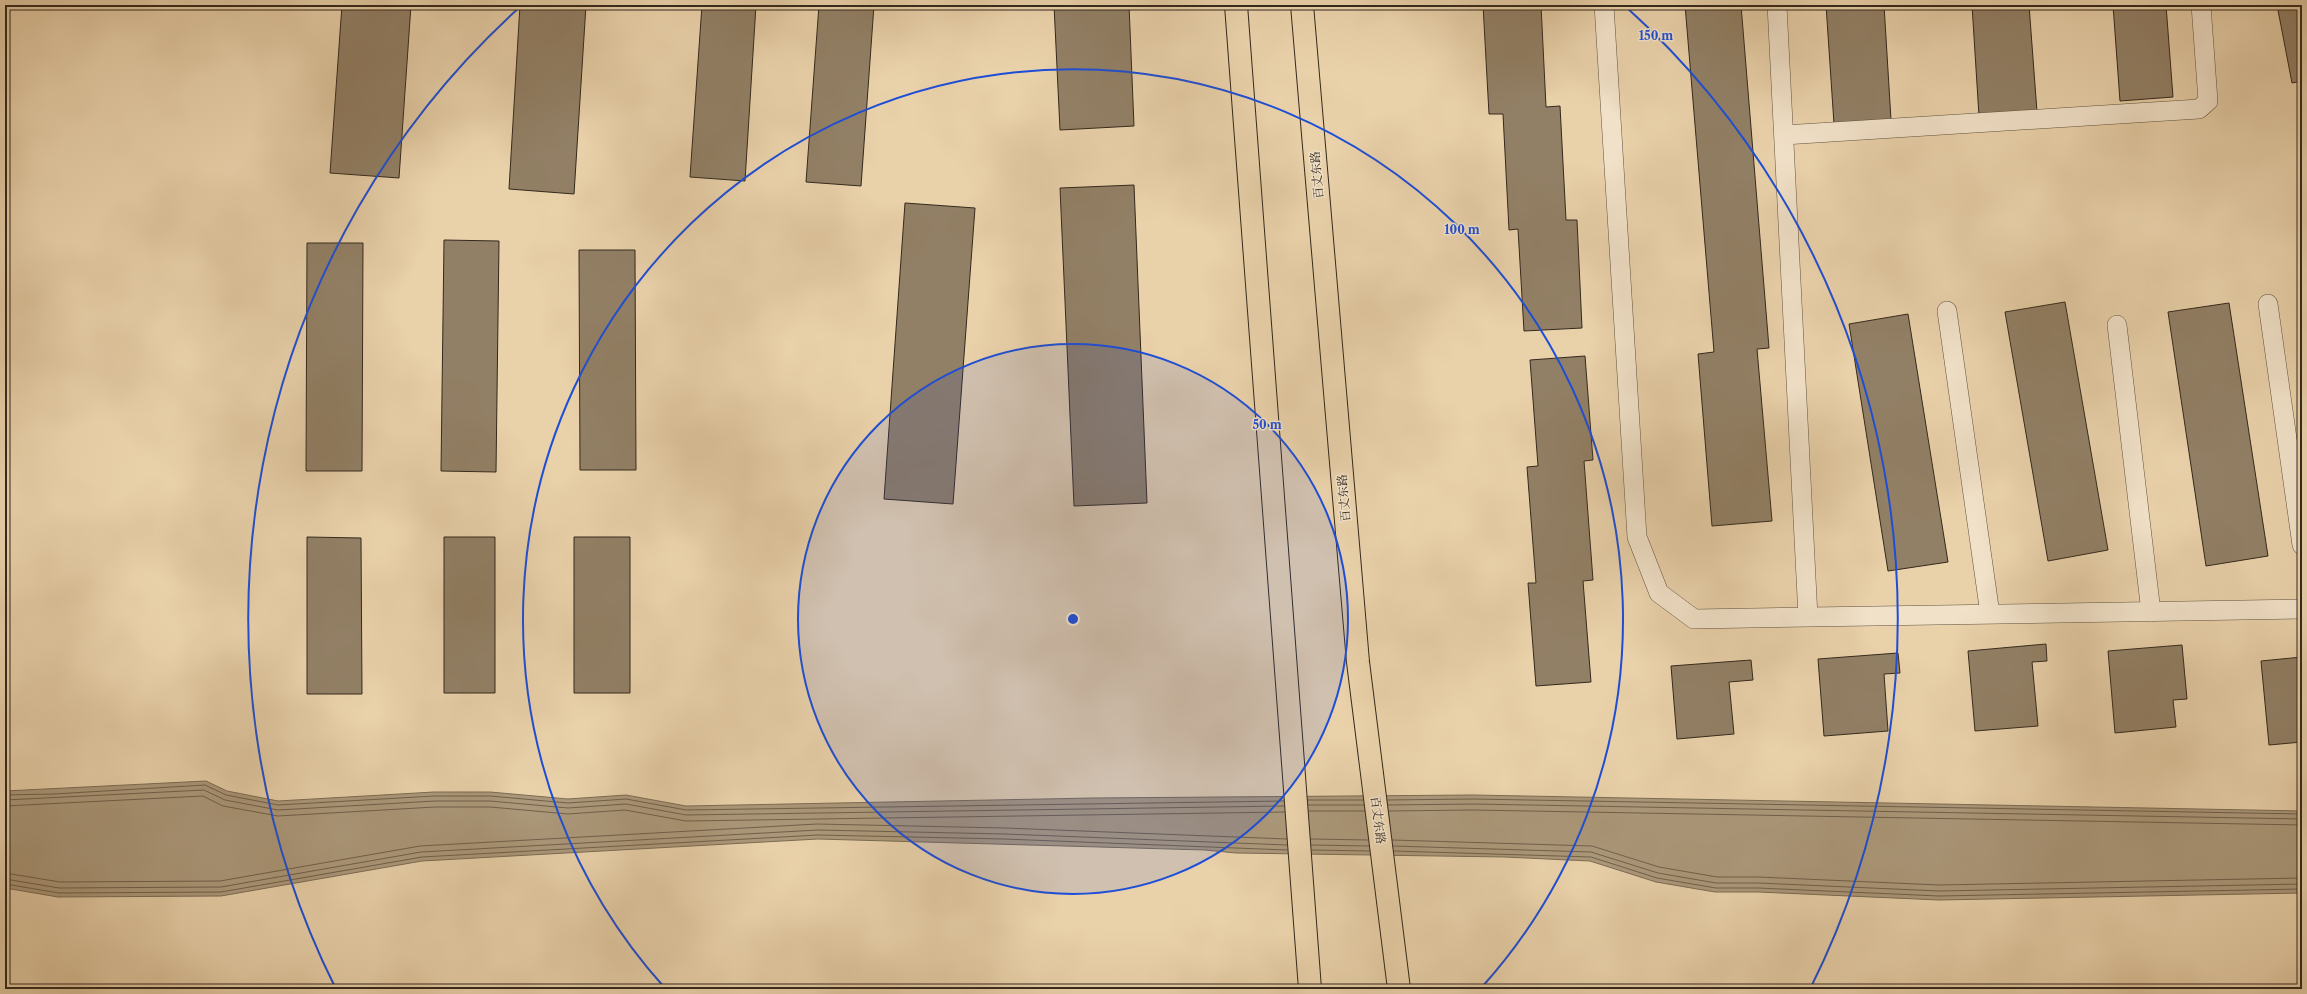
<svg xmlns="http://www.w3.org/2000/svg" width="2307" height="994" font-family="'Libre Caslon Text','Noto Serif SC',serif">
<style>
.water{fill:#ab987a;stroke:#7b6c54}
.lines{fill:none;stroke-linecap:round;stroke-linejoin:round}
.shore{stroke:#70604b;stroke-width:1}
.building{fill:#928066;stroke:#34291c}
.service-casing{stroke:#615340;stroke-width:20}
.primary-casing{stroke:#34291c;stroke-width:24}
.service{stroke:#f1e1c8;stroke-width:19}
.primary{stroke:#e9d1aa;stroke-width:22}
.ring{fill:none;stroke:#1d4ed8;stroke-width:2}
.labels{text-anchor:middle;stroke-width:3;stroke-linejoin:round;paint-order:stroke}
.street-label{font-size:12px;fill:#34291c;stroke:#f1e1c8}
.centre{fill:#1d4ed8;stroke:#f1e1c8;stroke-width:2}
.ring-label{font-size:12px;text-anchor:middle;font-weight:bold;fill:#1d4ed8;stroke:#f1e1c8;stroke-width:3;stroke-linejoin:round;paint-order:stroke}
</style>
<rect width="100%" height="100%" fill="#e9d1aa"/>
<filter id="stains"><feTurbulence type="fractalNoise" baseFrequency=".005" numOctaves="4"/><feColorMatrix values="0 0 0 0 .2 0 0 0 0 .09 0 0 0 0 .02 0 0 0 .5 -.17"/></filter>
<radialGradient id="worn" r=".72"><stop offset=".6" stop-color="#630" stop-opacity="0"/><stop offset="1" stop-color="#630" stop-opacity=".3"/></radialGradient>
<path class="water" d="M 206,781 L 227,791 L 278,801 L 434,792 L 490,792 L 568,799 L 626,795 L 686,806 L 1093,798 L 1473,795 L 2302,811 L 2302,893 L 1939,900 L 1758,892 L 1715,892 L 1656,882 L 1590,861 L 1504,857 L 1236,853 L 1205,850 L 818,839 L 422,861 L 221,896 L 58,897 L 5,888 L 5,791 Z"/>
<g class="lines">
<path class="shore" d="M 5,795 L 54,794 L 205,785 L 226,795 L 278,805 L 434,796 L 490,796 L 568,803 L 626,799 L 686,810 L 1284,801
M 5,800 L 204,790 L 225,800 L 278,810 L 435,801 L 490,801 L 568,808 L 626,804 L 686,815 L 1284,806
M 1308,800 L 1363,800
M 1387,800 L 1473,799 L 2302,814
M 1308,805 L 1364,805
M 1388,805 L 1473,804 L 2302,819
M 5,806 L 203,796 L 223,806 L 278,816 L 435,807 L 490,807 L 568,814 L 625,810 L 686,821 L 1285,812
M 1309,811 L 1365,811
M 1389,811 L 1473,810 L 2302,825
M 1311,839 L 1368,840
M 1392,840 L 1592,846 L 1659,867 L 1717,877 L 1759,877 L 1939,885 L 2302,878
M 1311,845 L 1369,846
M 1393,846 L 1591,852 L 1658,873 L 1716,883 L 1758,883 L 1939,891 L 2302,884
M 1312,850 L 1370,851
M 1394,851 L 1591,857 L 1657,878 L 1716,888 L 1758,888 L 1939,896 L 2302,889
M 5,873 L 60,882 L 220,881 L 420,846 L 817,824 L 1005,828 L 1287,839
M 5,879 L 59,888 L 221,887 L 421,852 L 818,830 L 1005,834 L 1287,845
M 5,884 L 59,893 L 221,892 L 422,857 L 818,835 L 1004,839 L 1287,850"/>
</g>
<path class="building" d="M 342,5 L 411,5 L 399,178 L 330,173 Z
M 520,5 L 586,5 L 574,194 L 509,189 Z
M 702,5 L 756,5 L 745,181 L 690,177 Z
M 819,5 L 874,5 L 861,186 L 806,182 Z
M 1054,5 L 1129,5 L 1134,126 L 1060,130 Z
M 1483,5 L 1541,5 L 1546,107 L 1560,106 L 1566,220 L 1577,220 L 1582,328 L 1524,331 L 1518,229 L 1509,230 L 1503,114 L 1489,114 Z
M 1685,5 L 1741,5 L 1769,348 L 1757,349 L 1772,521 L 1712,526 L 1698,354 L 1714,352 Z
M 1826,5 L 1884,5 L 1891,120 L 1834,124 Z
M 1972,5 L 2029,5 L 2037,112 L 1979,116 Z
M 2113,5 L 2166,5 L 2173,97 L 2120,101 Z
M 2277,5 L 2302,5 L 2302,81 L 2292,83 Z
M 1134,185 L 1147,503 L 1074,506 L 1060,188 Z
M 905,203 L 975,208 L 953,504 L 884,499 Z
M 444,240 L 499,241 L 496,472 L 441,471 Z
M 307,243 L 363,243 L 362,471 L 306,471 Z
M 579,250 L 635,250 L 636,470 L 580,470 Z
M 2065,302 L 2108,550 L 2048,561 L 2005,312 Z
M 2229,303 L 2268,556 L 2206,566 L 2168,312 Z
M 1908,314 L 1948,562 L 1888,571 L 1849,324 Z
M 1585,356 L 1593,460 L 1584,461 L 1593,580 L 1583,581 L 1591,682 L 1536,686 L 1528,583 L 1536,583 L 1527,467 L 1538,466 L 1530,360 Z
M 307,537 L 361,538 L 362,694 L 307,694 Z
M 444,537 L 495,537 L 495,693 L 444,693 Z
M 574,537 L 630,537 L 630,693 L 574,693 Z
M 2046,644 L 2047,661 L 2032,662 L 2038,726 L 1975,731 L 1968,651 Z
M 2182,645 L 2187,699 L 2173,700 L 2176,727 L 2115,733 L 2108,651 Z
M 1898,653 L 1900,673 L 1884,674 L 1888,731 L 1824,736 L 1818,659 Z
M 2302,657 L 2302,742 L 2269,745 L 2261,661 Z
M 1751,660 L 1753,680 L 1729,682 L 1734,734 L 1677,739 L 1671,666 Z"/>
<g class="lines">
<g class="service-casing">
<path id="service" d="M 1604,5 L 1637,537 L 1659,593 L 1694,619 L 2302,609
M 1777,5 L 1808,617
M 1784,135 L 2199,109 L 2208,101 L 2201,5
M 2268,304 L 2302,545
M 1947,311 L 1990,614
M 2117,325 L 2151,612"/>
</g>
<g class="primary-casing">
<path id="primary" d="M 1236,5 L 1310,989
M 1302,5 L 1358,662 L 1399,989"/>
</g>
<use href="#service" class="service"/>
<use href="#primary" class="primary"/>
</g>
<circle cx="1073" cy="619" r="275" fill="#1d4ed8" fill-opacity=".12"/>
<g class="ring">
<circle cx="1073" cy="619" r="275"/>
<path d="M664 987A550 550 0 1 1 1482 987"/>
<path d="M335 987A825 825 0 0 1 521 6M1625 6A825 825 0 0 1 1811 987"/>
</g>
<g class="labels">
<g class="street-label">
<text transform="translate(1317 175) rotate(-95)" y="4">百丈东路</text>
<text transform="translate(1344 498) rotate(-95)" y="4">百丈东路</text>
<text transform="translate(1378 820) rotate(83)" y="4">百丈东路</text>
</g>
</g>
<circle cx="1073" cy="619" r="6" class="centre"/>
<g class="ring-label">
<text x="1656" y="40">150 m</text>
<text x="1462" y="234">100 m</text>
<text x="1267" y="429">50 m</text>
</g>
<rect width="2307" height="994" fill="none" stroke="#e9d1aa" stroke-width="20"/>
<rect x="6" y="6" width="2295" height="982" fill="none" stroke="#34291c" stroke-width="2"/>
<rect x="10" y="10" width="2287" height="974" fill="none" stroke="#34291c"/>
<rect width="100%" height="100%" filter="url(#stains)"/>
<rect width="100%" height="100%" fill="url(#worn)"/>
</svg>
